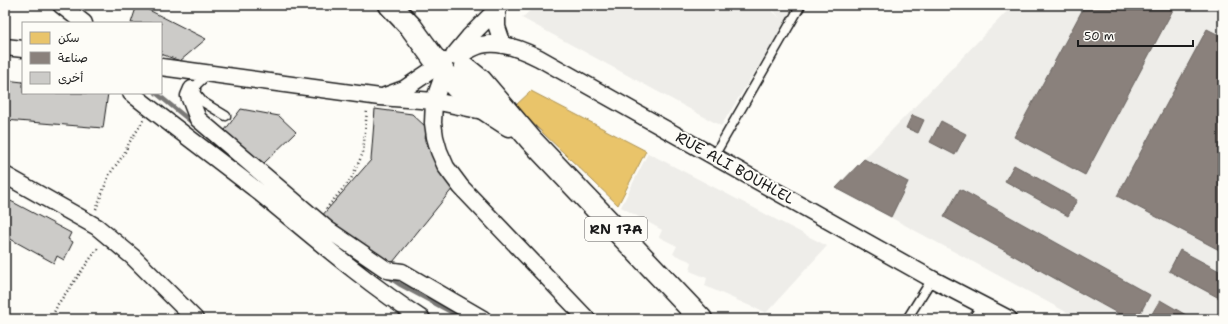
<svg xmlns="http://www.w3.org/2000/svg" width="1228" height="324" font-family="'Shantell Sans','Playpen Sans Arabic',sans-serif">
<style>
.built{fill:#eeede9}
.homes{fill:#e9c46a;stroke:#ac9253}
.industry{fill:#8a817c;stroke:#69635f}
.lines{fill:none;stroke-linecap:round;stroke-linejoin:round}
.stream{stroke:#797876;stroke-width:4.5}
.building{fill:#cccbc8;stroke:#1c1c1c}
.service-casing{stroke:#1c1c1c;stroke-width:11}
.minor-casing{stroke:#1c1c1c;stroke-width:19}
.primary-casing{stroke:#1c1c1c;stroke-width:25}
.path{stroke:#1c1c1c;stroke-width:2.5;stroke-dasharray:1 3;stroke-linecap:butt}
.service{stroke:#fdfcf7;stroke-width:8}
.minor{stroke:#fdfcf7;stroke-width:16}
.primary{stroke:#fdfcf7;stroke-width:22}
.labels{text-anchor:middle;stroke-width:4;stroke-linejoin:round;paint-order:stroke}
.shield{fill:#fdfcf7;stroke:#605f5e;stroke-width:1}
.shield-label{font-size:14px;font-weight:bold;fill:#1c1c1c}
.street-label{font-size:15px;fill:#1c1c1c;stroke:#fdfcf7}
</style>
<rect width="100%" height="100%" fill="#fdfcf7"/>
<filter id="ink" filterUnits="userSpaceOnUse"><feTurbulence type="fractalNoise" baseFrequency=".025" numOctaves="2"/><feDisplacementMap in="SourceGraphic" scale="8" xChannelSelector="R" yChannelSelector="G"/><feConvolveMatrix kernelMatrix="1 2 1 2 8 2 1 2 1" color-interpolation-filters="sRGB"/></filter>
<g filter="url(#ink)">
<path class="built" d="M 536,5 L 766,5 L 780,18 L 769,5 L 795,5 L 786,22 L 721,126 L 522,18 Z
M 1013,5 L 1223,5 L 1223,319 L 1079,319 L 836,188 Z
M 648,153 L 827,246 L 766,313 L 705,286 L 707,278 L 690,271 L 692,262 L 673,254 L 677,246 L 659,237 L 662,230 L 621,207 Z"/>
<path class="homes" d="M 531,91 L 646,151 L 618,205 L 515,106 Z"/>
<path class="industry" d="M 1085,5 L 1173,5 L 1175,6 L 1085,175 L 1014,137 Z
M 1207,29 L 1223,37 L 1223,252 L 1117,196 Z
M 912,115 L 924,120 L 918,133 L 906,128 Z
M 941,121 L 966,134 L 955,155 L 930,142 Z
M 864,159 L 908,182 L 891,217 L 836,188 Z
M 1014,165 L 1077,200 L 1068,216 L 1005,181 Z
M 960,189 L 1150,295 L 1137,319 L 1128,319 L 944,217 Z
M 1180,250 L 1223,273 L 1223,296 L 1221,299 L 1169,271 Z
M 1160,300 L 1193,319 L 1149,319 Z"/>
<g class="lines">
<path class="stream" d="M 156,93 L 194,124
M 387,276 L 399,284 L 464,319"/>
</g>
<path class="building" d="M 137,5 L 139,5 L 206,39 L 180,61 L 161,54 L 161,23 L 131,23 Z
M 5,80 L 23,82 L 23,93 L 108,93 L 103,128 L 5,120 Z
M 241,109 L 279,116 L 296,132 L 264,163 L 222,134 Z
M 375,109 L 412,114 L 426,127 L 425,141 L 434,159 L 453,188 L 389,267 L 320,218 L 371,160 Z
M 5,198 L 71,233 L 68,239 L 73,242 L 64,260 L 57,256 L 54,263 L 5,236 Z"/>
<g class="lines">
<g class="service-casing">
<path id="service" d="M 208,74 L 192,89 L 203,102 L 226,116
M 714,156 L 801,5
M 907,319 L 932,279
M 973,319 L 982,304"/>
</g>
<g class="minor-casing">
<path id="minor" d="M 61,5 L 84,23
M 497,9 L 497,27 L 503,45
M 5,47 L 23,49
M 454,55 L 469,37 L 501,5
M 456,57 C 464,53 473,47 481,45 C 500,40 523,50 539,58 L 932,279 L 1009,319
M 161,67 L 380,97 L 434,101 L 483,111
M 444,73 L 434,101 L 433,123 L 435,137 L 439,151 L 446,167 L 461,187 L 587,319
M 192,89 L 189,96 L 198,119 L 327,229 L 387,270 L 402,272 L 483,319
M 131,93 C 171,125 213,156 254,188 C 309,233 362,280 422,319
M 385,96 L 404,89 L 445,61
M 5,175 L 97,227 L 133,257 L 195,319"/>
</g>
<g class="primary-casing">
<path id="primary" d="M 390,5 L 411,27 L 443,71
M 465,68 L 481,81 L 531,140 L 701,319
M 447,76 C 463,98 487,110 509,125"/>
</g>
<path class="path" d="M 96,209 L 109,175 L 124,154 L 129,143 L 140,126 L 143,120
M 326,209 L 351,179 L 363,153 L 367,110
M 5,317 L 9,319
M 51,319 L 58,304 L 98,248"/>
<use href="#service" class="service"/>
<use href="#minor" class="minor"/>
<use href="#primary" class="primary"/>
</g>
</g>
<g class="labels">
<rect class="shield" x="585" y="217" width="62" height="24" rx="3"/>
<g class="shield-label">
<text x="616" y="234">RN 17A</text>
</g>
<g class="street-label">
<text transform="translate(735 168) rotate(29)" y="5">RUE ALI BOUHLEL</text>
</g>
</g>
<rect width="1228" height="324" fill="none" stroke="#fdfcf7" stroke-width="20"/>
<rect x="10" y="10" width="1208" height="304" fill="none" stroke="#1c1c1c" stroke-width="1.5" filter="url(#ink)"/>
<rect x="22" y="22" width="140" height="72" fill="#fdfcf7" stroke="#a3a29f"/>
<rect x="30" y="32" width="20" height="12" fill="#e9c46a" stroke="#a3a29f"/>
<text x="58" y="42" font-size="12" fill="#1c1c1c">سكن</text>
<rect x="30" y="52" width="20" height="12" fill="#8a817c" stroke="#a3a29f"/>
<text x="58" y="62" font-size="12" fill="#1c1c1c">صناعة</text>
<rect x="30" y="72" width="20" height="12" fill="#cccbc8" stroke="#a3a29f"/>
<text x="58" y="82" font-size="12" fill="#1c1c1c">أخرى</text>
<path d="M1078 40v6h115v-6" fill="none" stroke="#1c1c1c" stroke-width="2"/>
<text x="1084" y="40" font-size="12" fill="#1c1c1c" stroke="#fdfcf7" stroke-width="3" paint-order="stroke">50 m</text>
</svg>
